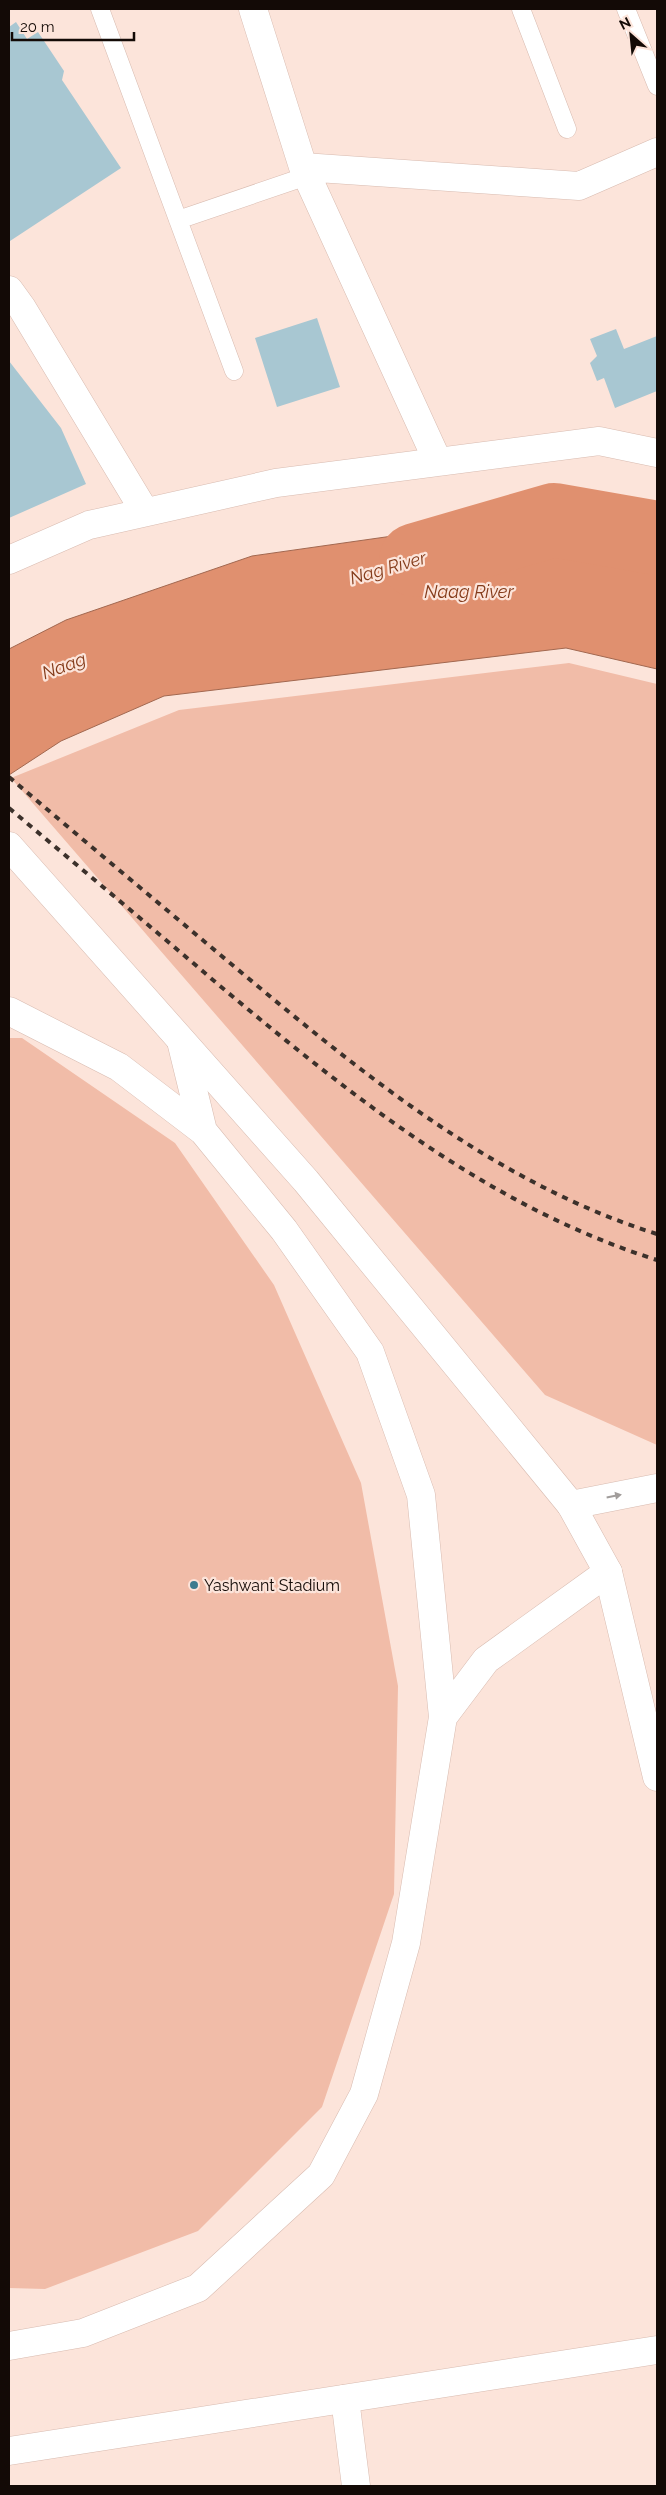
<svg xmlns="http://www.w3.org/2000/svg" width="666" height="2495" font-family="Raleway,sans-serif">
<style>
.green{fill:#f1bca8}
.water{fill:#e0906f;stroke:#a26850}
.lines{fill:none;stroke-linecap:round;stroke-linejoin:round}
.river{stroke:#e0906f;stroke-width:74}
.building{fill:#a8c7d2}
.lane-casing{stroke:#d8bbb0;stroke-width:19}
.street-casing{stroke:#d8bbb0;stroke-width:29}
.secondary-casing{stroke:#d8bbb0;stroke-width:29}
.lane{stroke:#fff;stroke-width:18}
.street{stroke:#fff;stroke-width:28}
.secondary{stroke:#fff;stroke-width:28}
.rail{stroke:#3c312b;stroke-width:4;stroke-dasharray:6 6;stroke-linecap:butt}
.oneway{fill:#a19d9b}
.poi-dot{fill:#3c7b8f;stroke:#fce4da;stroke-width:2}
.labels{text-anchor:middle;stroke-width:4.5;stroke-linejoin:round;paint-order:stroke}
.poi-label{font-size:16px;fill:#130a06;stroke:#fce4da;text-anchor:start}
.water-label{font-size:18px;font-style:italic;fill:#843b1a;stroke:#fce4da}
</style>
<rect width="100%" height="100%" fill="#fce4da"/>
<path class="green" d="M 569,663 L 657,684 L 657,1445 L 545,1395 L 11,778 L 179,710 Z
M 9,1038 L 22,1038 L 175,1143 L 274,1285 L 361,1483 L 398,1686 L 394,1894 L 322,2107 L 198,2231 L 45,2289 L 9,2288 Z"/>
<path class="water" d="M 470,525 L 657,556 L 657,669 L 566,648 L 164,696 L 61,741 L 9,775 L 9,649 L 66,620 L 252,556 Z"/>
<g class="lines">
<path class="river" d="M 416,560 L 554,520 L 657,538"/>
</g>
<path class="building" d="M 16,22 L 27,39 L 38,32 L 64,71 L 62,80 L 121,168 L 10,241 L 9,27 Z
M 317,318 L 340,387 L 277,407 L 255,338 Z
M 616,329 L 624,349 L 657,336 L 657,391 L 615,408 L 604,378 L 597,381 L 590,363 L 597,356 L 590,339 Z
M 9,361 L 61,428 L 86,484 L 9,518 Z"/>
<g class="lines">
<g class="lane-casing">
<path id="lane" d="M 100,9 L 234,371
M 521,9 L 567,129
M 626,9 L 657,86
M 178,220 L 307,176"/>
</g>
<g class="street-casing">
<path id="street" d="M 253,9 L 303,167 L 438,462
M 303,167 L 579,186 L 657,152
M 9,290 L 22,308 L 145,512
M 9,560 L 89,525 L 276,483 L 599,441 L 657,453
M 9,1011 L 119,1067 L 203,1131 L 181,1041
M 203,1131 L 284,1230 L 370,1352 L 421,1495 L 443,1717
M 571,1505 L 657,1488
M 9,2346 L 83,2333 L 198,2288 L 321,2175 L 364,2094 L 406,1943 L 443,1717 L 486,1660 L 608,1572
M 345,2399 L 356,2486"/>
</g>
<g class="secondary-casing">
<path id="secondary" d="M 9,846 L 306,1181 L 571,1505 L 608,1572 L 657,1777
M 9,2451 L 657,2350"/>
</g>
<use href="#lane" class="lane"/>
<use href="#street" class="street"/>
<use href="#secondary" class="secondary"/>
<path class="rail" d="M 9,777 C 82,839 156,901 230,963 C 359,1071 494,1183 657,1234
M 9,808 C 79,867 150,926 220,986 C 353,1097 489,1207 657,1260"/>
</g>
<defs><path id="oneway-solid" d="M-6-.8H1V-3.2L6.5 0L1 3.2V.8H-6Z" transform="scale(1.25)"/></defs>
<use class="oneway" href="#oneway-solid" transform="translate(614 1496) rotate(-11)"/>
<circle class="poi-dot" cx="194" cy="1585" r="5"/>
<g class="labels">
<g class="poi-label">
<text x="204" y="1591">Yashwant Stadium</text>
</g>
<g class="water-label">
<text transform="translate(388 568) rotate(-16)" y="6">Nag River</text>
<text x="469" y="598">Naag River</text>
<text transform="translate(64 666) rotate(-20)" y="6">Naag</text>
</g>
</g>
<rect width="666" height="2495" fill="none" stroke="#130a06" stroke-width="20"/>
<g transform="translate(631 35) rotate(333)" stroke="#fce4da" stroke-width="4" paint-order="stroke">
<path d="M0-4L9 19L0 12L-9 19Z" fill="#130a06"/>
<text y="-8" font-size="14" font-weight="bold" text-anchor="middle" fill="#130a06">N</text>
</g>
<path d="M12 32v8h122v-8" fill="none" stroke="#130a06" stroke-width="2.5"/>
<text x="20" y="32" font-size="15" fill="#130a06" stroke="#fce4da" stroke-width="4" paint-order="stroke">20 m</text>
</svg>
